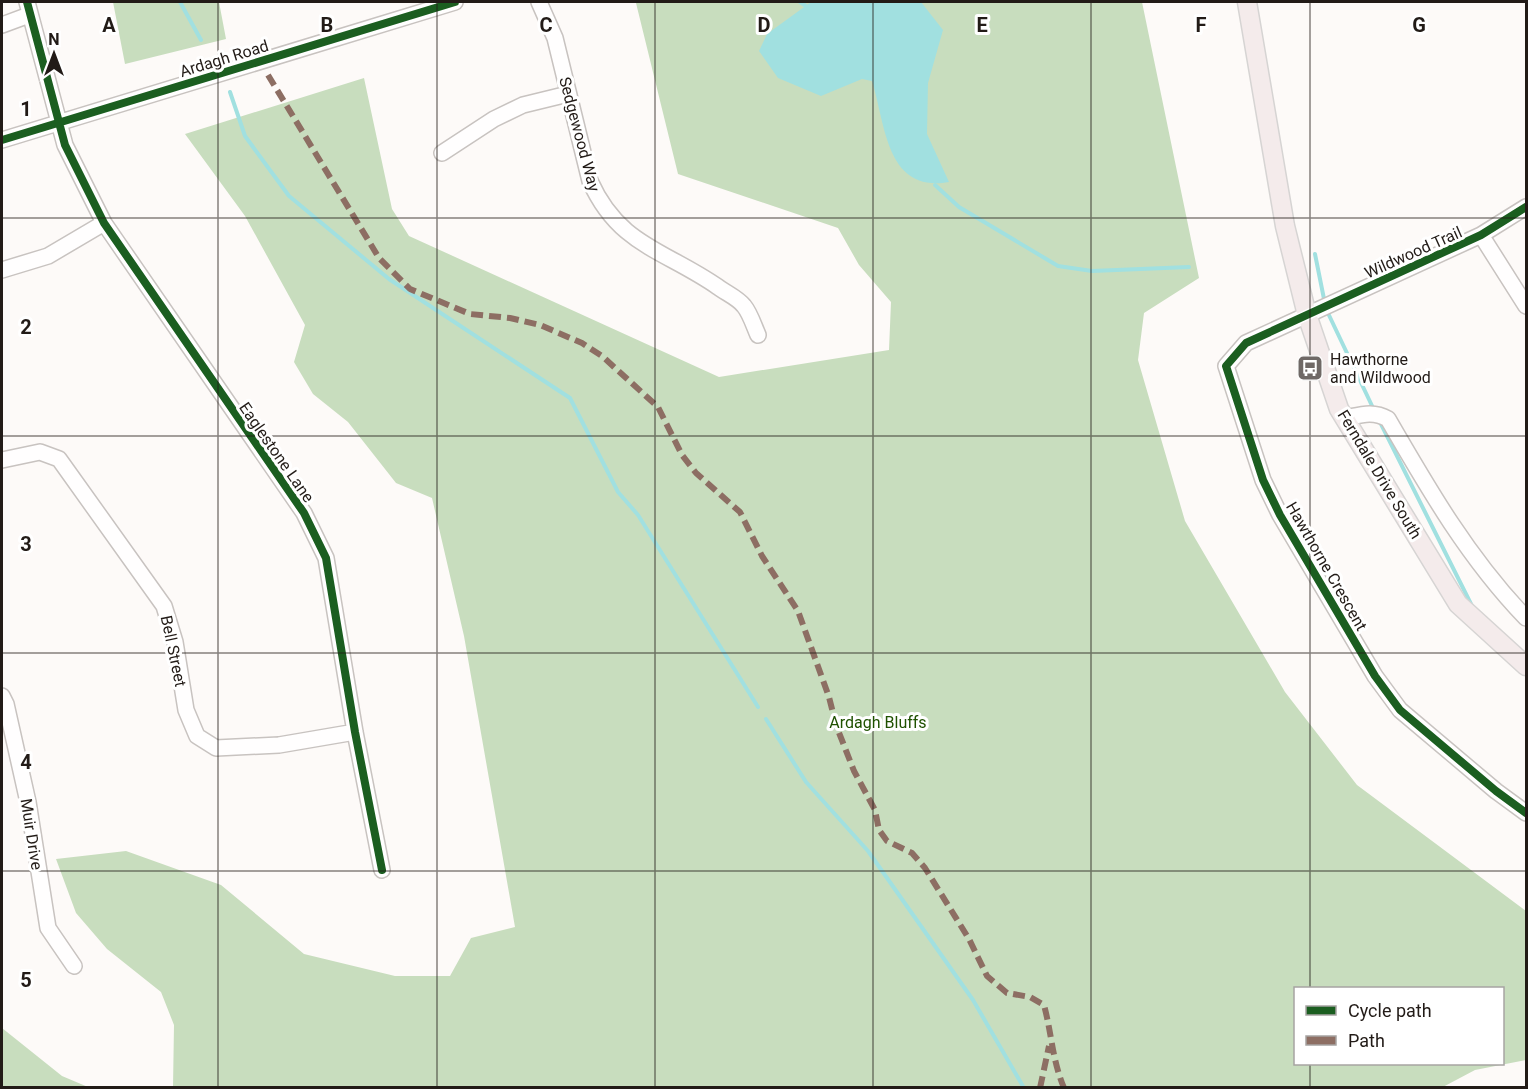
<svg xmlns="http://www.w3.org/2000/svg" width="1528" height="1089" font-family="Roboto,sans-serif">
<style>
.forest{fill:#c8ddbe;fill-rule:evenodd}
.water{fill:#a1e0e0}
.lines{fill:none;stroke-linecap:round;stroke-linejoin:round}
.stream{stroke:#a1e0e0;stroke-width:4}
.minor-casing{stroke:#c8c3c0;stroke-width:18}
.major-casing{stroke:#d6d4d3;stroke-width:21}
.minor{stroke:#fffefe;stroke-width:15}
.major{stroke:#f4ebeb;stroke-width:18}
.quiet{stroke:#8d6e63;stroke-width:6;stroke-dasharray:12 6;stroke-linecap:butt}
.cycleway-casing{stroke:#fff;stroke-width:11}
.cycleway{stroke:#1b5e20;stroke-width:8}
.grid{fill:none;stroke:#221b17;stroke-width:1.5;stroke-opacity:0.55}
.labels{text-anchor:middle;stroke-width:6;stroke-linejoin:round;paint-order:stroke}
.street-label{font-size:16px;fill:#221b17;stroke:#fff}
.poi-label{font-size:16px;fill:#221b17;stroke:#fff;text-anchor:start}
.park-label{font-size:16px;fill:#1f5100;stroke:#fff}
.grid-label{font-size:20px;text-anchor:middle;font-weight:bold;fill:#221b17;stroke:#fff;stroke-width:6;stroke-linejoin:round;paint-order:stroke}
</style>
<rect width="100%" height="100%" fill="#fdfaf8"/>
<path class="forest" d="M 113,2 L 219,2 L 226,39 L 125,64 Z
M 639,2 L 1142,2 L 1199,278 L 1144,313 L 1138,360 L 1185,521 L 1285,692 L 1357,785 L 1526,911 L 1526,1060 L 1475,1070 L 1441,1088 L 173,1087 L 174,1025 L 161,992 L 107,949 L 76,913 L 56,859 L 126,851 L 221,885 L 304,954 L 395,976 L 450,976 L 471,938 L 515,927 L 464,636 L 432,498 L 396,483 L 348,422 L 313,394 L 294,362 L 305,325 L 245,216 L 185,134 L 364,78 L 392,209 L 409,236 L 719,377 L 889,350 L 891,302 L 859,265 L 838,228 L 678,174 L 636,3 ZM 1296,988 L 1502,988 L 1502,1064 L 1296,1064 Z
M 2,1028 L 62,1076 L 88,1087 L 2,1087 Z"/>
<path class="water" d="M 811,2 L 921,2 L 943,30 L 928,83 L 927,134 L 949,182 C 886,193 886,126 872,81 L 862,79 L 821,96 L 778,78 L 759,51 L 767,34 Z"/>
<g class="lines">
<path class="stream" d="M 180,2 L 201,40
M 800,2 L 806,6
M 230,92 L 245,136 L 289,196 L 389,279 L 570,398 L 618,492 L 638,515 L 758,707
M 935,185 L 959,207 L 1058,266 L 1092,271 L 1189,267
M 1315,254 L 1325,304
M 1327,311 L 1374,410
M 1380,422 L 1472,606
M 766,719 L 806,782 L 868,851 L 973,1000 L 1024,1088"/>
<g class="minor-casing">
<path id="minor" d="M 27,2 L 65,145 L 104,223 L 304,513 L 326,558 L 355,732 L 382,870
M 539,2 L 555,38 L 590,181 C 619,246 665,250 718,287 C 726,293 738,298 744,306 C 750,313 754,326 758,335
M 2,25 L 29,15
M 2,140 L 455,2
M 442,153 L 494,119 L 523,105 L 568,94
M 1526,207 L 1481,235 L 1246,343 L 1226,366 L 1263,480 L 1280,515 L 1375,676 L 1400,710 L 1496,791 L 1526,813
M 1481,235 L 1526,306
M 2,270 L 48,256 L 104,223
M 1345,418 C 1360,415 1373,410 1388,419 C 1429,490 1469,559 1526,618
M 2,460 L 40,452 L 59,459 L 164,606 L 175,642 L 186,710 L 197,736 L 216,748 L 279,745 L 355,732
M 2,696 L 6,704 L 28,802 L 48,928 L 74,966"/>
</g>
<g class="major-casing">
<path id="major" d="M 1247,2 L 1285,226 L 1307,315 L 1339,409 L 1458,604 L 1526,666"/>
</g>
<use href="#minor" class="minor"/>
<use href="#major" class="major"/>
<path class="quiet" d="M 268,75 L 379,258 L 410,289 L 470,314 L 510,318 L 540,325 L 582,343 L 602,356 L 658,407 L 682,455 L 696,473 L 740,512 L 762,556 L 798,611 L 829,697 L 836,725 L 854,771 L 875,810 L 879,830 L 887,841 L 912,853 L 925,868 L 969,939 L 987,976 L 1007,993 L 1030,997 L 1044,1005 C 1052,1035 1052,1059 1064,1088
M 1040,1088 L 1049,1046"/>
<g class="cycleway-casing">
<path id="cycleway" d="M 27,2 L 65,145 L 104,223 L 304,513 L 326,558 L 355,732 L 382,870
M 2,140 L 455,2
M 1526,207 L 1481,235 L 1246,343 L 1226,366 L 1263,480 L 1280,515 L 1375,676 L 1400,710 L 1496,791 L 1526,813"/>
</g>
<use href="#cycleway" class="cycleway"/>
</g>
<path class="grid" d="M 218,2 L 218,1088M 437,2 L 437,1088M 655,2 L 655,1088M 873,2 L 873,1088M 1091,2 L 1091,1088M 1310,2 L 1310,988M 2,218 L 1526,218M 2,436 L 1526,436M 2,653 L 1526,653M 2,871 L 1526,871M 1310,1064 L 1310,1088"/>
<defs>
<g id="bus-square" transform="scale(1.35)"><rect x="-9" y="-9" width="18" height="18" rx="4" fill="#6f6966" stroke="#fff"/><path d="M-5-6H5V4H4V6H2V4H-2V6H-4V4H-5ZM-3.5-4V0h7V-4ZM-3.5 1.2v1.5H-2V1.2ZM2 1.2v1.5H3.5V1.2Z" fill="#fff"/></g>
</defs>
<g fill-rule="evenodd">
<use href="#bus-square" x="1310" y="368"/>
</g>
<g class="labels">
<g class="street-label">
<text transform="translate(224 58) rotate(-17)" y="6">Ardagh Road</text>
<text transform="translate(580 134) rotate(75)" y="6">Sedgewood Way</text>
<text transform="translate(1413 252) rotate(-24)" y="6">Wildwood Trail</text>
<text transform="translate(277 452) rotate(55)" y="6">Eaglestone Lane</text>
<text transform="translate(1380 474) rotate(59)" y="6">Ferndale Drive South</text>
<text transform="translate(1327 566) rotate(60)" y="6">Hawthorne Crescent</text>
<text transform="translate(174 651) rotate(78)" y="6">Bell Street</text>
<text transform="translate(32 834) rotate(81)" y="6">Muir Drive</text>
</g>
<g class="poi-label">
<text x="1330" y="365">Hawthorne<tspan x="1330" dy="18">and Wildwood</tspan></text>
</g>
<g class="park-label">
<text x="878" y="728">Ardagh Bluffs</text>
</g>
</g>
<g class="grid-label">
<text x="109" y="32">A</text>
<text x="327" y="32">B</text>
<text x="546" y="32">C</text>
<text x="764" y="32">D</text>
<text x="982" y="32">E</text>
<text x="1201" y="32">F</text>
<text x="1419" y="32">G</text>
<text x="26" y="116">1</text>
<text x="26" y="334">2</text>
<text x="26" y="551">3</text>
<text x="26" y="769">4</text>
<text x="26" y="987">5</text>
</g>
<rect width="1528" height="1089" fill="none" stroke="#221b17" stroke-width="6"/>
<rect x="1294" y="987" width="210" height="78" fill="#ffffff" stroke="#a7a4a2" stroke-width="1.5"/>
<rect x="1306" y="1006" width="30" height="9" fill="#1b5e20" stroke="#a7a4a2" stroke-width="1.5"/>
<text x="1348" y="1017" font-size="18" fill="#221b17">Cycle path</text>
<rect x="1306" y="1036" width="30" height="9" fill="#8d6e63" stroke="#a7a4a2" stroke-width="1.5"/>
<text x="1348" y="1047" font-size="18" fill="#221b17">Path</text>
<g transform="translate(54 54)" stroke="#ffffff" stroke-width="4.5" paint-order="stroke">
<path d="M0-4.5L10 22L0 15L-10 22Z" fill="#221b17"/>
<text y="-9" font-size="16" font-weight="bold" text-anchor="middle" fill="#221b17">N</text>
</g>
</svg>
